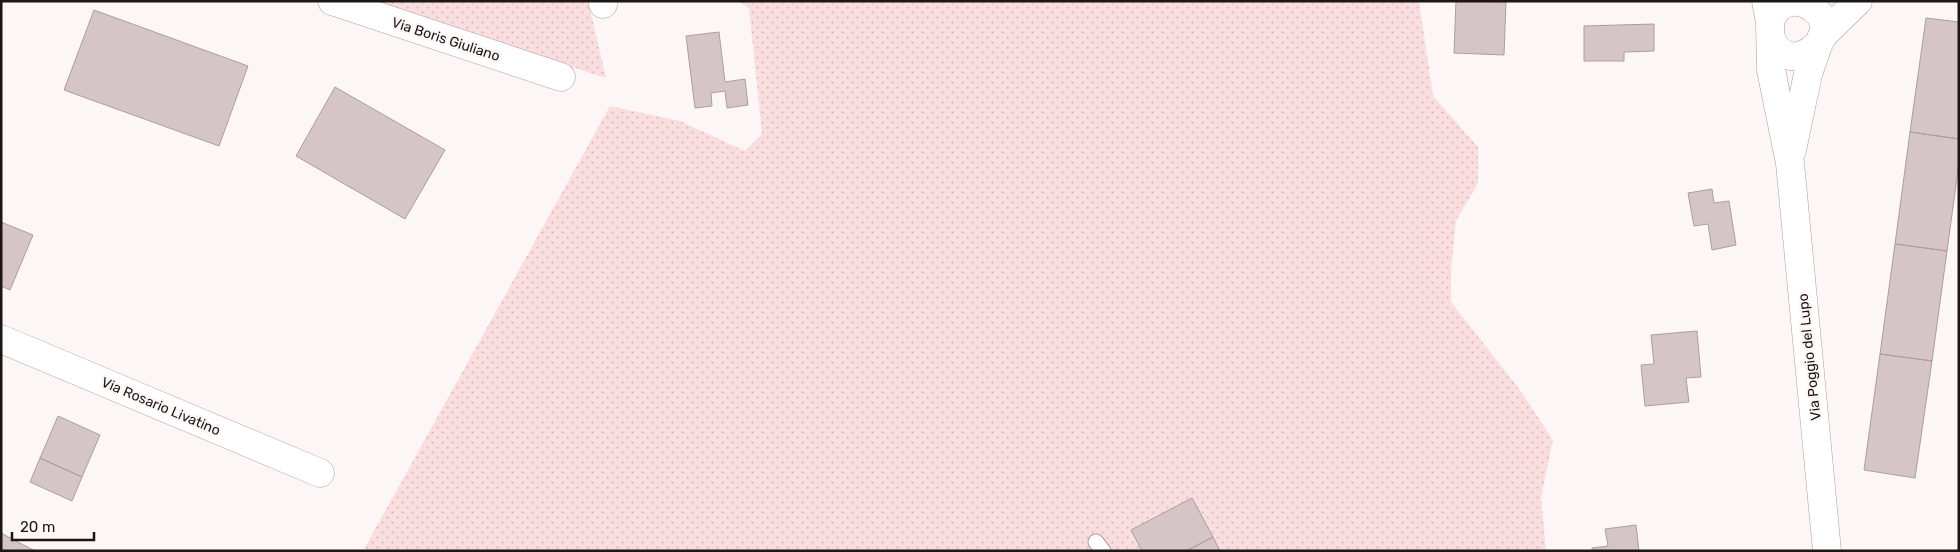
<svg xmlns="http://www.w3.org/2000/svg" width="1960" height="552" font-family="Rubik,sans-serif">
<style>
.grass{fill:url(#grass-dots)}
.building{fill:#d5c5c6;stroke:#ad9d9e}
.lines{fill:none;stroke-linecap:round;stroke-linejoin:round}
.service-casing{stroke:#ae9e9f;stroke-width:17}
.minor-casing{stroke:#ae9e9f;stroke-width:29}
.tertiary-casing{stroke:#ae9e9f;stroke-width:29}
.service{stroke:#fff;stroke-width:15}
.minor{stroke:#fff;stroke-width:28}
.tertiary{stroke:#fff;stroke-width:28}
.labels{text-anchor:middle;stroke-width:5;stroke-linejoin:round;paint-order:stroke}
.street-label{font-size:14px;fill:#1c1617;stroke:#fdf6f6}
</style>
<defs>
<pattern id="grass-dots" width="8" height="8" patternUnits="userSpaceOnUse" patternTransform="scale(1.25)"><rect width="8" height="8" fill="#fadddf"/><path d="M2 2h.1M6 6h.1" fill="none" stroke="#d6bdbf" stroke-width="1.8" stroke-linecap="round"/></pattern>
</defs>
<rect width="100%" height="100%" fill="#fdf6f6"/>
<path class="grass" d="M 365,1 L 588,1 L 606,78 Z
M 739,1 L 1419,1 L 1433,96 L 1478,147 L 1478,183 L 1456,221 L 1451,269 L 1451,302 L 1520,390 L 1553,440 L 1541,497 L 1546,551 L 363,551 L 610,106 L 680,121 L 745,151 L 762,134 L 749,8 Z"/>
<path class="building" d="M 1456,1 L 1506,2 L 1504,55 L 1454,53 Z
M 94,10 L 248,66 L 219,146 L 64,90 Z
M 1926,18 L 1959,22 L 1959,139 L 1910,132 Z
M 1654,24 L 1654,51 L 1624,52 L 1624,61 L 1584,61 L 1584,26 Z
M 719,32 L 725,82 L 745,79 L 748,105 L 727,108 L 725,91 L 711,93 L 712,106 L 695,108 L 686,36 Z
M 335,87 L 445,150 L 405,219 L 296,156 Z
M 1910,132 L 1959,139 L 1959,163 L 1947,251 L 1895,244 Z
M 1712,189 L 1714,203 L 1729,201 L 1736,245 L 1712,250 L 1708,224 L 1694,226 L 1688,193 Z
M 1,222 L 33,235 L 10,290 L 1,286 Z
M 1895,244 L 1947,251 L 1932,361 L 1880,354 Z
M 1697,331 L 1701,377 L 1686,378 L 1689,402 L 1645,406 L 1641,365 L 1654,364 L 1651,335 Z
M 1880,354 L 1932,361 L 1915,478 L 1864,470 Z
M 58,416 L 100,435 L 82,477 L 40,458 Z
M 40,458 L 82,477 L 72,501 L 30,482 Z
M 1192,498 L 1213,537 L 1186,551 L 1142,551 L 1131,530 Z
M 1636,525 L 1639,551 L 1592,551 L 1592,548 L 1608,546 L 1605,529 Z
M 1,533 L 35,551 L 1,551 Z
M 1213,537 L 1220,551 L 1186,551 Z"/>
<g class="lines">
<g class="service-casing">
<path id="service" d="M 1096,542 L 1103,551"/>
</g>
<g class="minor-casing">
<path id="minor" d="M 332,1 L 561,77
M 603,1 L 603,4
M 1822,36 L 1858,1
M 1,339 L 320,473"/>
</g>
<g class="tertiary-casing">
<path id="tertiary" d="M 1766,1 L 1770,22 L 1771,70 L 1790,163 L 1827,551
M 1770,22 C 1773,12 1780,4 1791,2 C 1800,1 1806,3 1813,8 C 1849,34 1788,83 1771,38
M 1792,150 L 1808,74 L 1818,45"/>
</g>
<use href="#service" class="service"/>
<use href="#minor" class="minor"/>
<use href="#tertiary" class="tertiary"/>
</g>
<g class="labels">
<g class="street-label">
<text transform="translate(446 39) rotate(18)" y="5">Via Boris Giuliano</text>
<text transform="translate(1809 357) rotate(-96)" y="5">Via Poggio del Lupo</text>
<text transform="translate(161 406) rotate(23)" y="5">Via Rosario Livatino</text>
</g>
</g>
<rect width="1960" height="552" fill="none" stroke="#1c1617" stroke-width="5"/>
<path d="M12 532v8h82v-8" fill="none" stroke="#1c1617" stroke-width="2.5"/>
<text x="20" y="532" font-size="15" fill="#1c1617" stroke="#fdf6f6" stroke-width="4" paint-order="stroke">20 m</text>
</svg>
